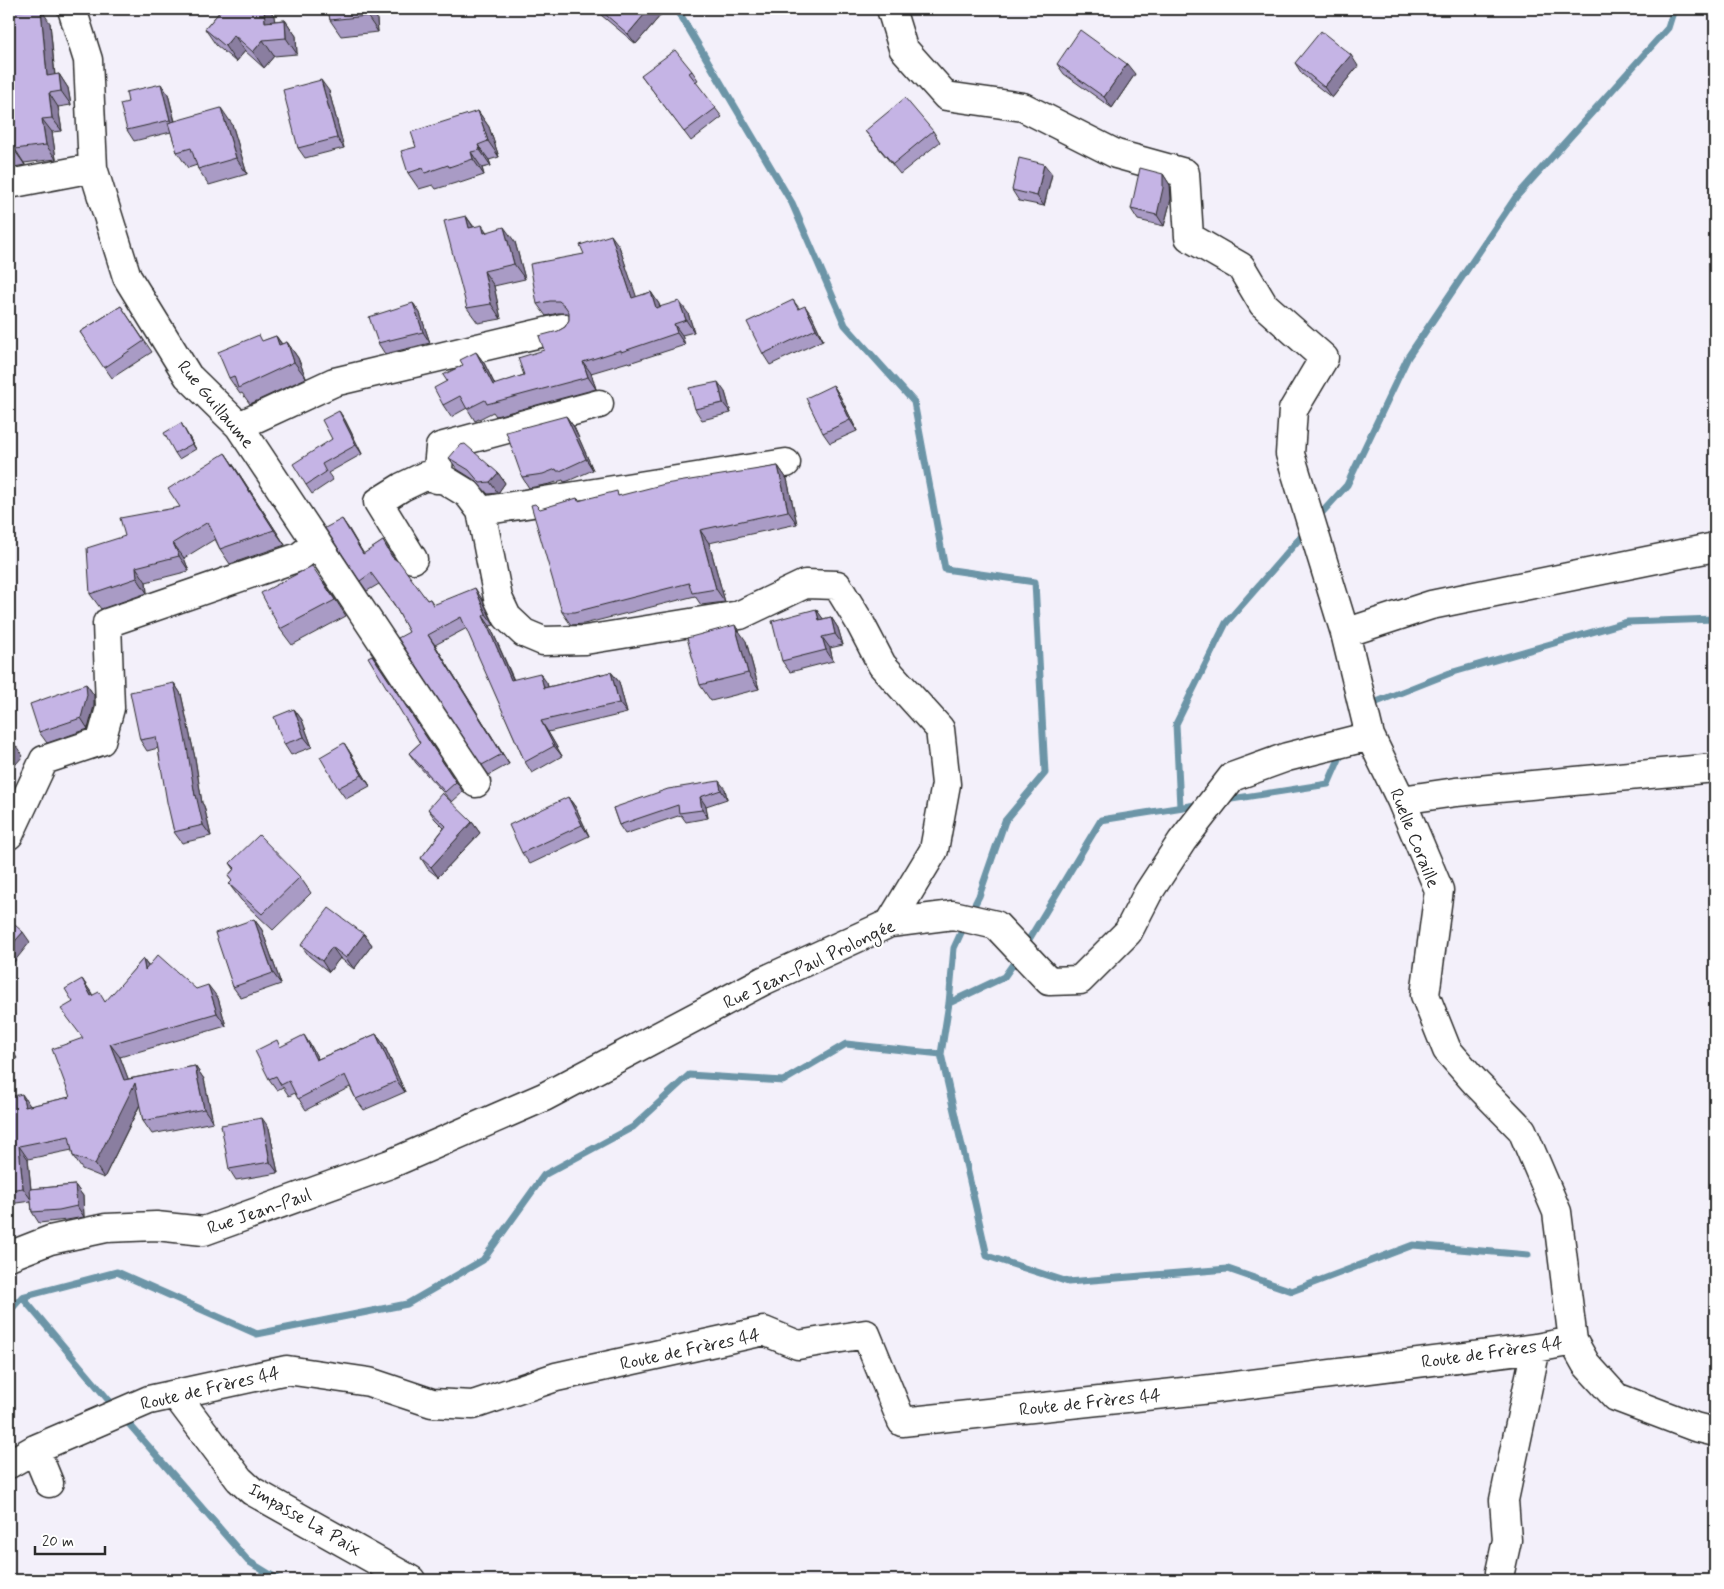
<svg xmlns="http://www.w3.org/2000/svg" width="1724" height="1589" font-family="Mynerve,sans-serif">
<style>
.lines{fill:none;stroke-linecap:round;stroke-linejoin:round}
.stream{stroke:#6c95a7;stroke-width:7}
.minor-casing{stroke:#2b2b2b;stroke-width:31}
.minor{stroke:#fff;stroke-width:28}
.wall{fill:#a99bc5;stroke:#2b2b2b}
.shaded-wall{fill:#8a7ea0;stroke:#2b2b2b}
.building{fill:#c5b4e5;stroke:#2b2b2b}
.labels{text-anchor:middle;stroke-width:4;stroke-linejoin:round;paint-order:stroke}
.street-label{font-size:18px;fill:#2b2b2b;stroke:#fff}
</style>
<rect width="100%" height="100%" fill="#f3f0fa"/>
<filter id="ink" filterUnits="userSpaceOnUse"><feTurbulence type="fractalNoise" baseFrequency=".02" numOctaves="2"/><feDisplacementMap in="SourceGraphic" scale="10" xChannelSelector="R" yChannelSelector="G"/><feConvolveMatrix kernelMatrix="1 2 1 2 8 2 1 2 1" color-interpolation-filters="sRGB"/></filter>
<g filter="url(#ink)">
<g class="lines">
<path class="stream" d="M 677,9 L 792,203 L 845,325 L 914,402 L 945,569 L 1035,582 L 1045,773 L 1005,821 L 979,896 L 971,912
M 1317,518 L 1347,485 L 1408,357 L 1516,197 L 1668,28 L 1674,9
M 1369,705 L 1450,673 L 1627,622 L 1715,619
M 1225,800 L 1328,784 L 1343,750
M 1180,807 L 1176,724 L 1226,623 L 1307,530
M 965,924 L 954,948 L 949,1003 L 941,1054 L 987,1256 L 1068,1282 L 1228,1269 L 1292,1291 L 1413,1245 L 1528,1255
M 1025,946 L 1101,820 L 1202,804
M 949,1003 L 1004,977 L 1018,957
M 22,1297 L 116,1409
M 9,1312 L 22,1297 L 117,1272 L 257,1334 L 407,1304 L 483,1260 L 544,1175 L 633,1127 L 689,1075 L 783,1081 L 846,1044 L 941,1054
M 123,1417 L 248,1561 L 279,1580"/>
<g class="minor-casing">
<path id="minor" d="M 72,9 L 88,60 L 93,168 L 127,277 L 188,376 L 239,426 L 476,783
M 891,9 L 903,48 L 946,96 L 1023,107 L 1116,154 L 1185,173 L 1189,237 L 1241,267 L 1263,304 L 1324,358 L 1293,410 L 1290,454 L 1345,633 L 1370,736 L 1401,800 L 1439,890 L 1425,995 L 1447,1050 L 1476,1083 L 1522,1130 L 1557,1212 L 1573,1341 L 1586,1364 L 1616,1397 L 1695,1427 L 1715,1432
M 9,184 L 93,168
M 239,426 L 334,382 L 562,328
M 437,479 L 440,447 L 599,404
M 481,511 L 786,463
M 413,559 L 378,502 L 402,487 L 425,476 L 445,480 L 468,494 L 481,511 L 498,598 L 507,617 L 524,633 L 543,641 L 585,640 L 740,615 L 805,584 L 837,585 L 859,621 L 882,665 L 940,729 L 946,784 L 934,850 L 890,923
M 1345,633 L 1431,605 L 1715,547
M 1401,800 L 1456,792 L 1715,768
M 9,835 L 44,760 L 101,741 L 110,708 L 107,623 L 299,557 L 317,543
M 9,1256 L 50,1240 L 106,1228 L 156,1226 L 204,1231 L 390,1164 L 544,1097 L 763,981 L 890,923 L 953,915 L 996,925 L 1049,981 L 1080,980 L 1128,932 L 1148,893 L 1182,841 L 1232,777 L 1287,757 L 1370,736
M 176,1395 L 239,1479 L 252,1491 L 411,1580
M 35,1449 L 49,1483
M 9,1464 L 35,1449 L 149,1400 L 287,1370 L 369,1382 L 432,1403 L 473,1405 L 556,1377 L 764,1331 L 798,1345 L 866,1334 L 902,1422 L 1211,1389 L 1536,1348 L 1573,1341
M 1500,1572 L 1507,1540 L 1504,1500 L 1536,1348"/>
</g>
<use href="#minor" class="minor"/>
</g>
<path class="wall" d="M 222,9 L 269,9 L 274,16 L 274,21 L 285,20 L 296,36 L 297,54 L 274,56 L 264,68 L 245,51 L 236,62 L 216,45 L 205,29 Z
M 328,9 L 376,9 L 378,32 L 341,36 L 330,20 Z
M 596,9 L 666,9 L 636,44 L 601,15 Z
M 50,23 L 55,75 L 59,74 L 68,88 L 71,105 L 58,107 L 62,131 L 52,132 L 56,159 L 24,163 L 25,165 L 9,168 L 9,92 L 10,92 Z
M 1295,63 L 1358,66 L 1332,98 L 1302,74 Z
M 1057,64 L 1135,74 L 1112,108 L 1064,74 Z
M 692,71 L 698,80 L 695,82 L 722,117 L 691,141 L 641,75 Z
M 329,91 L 344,148 L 305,158 L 298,148 Z
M 168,94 L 175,121 L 232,124 L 247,174 L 209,185 L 198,169 L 197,165 L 188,168 L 177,152 L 171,132 L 134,141 L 127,130 Z
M 478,111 L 489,127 L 499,157 L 489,160 L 491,166 L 482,168 L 484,175 L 460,183 L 459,182 L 436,189 L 433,185 L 419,189 L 408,173 L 416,147 Z
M 865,131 L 933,131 L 940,142 L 900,174 L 873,141 Z
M 1052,174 L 1044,206 L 1019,201 L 1012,190 Z
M 1163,174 L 1170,185 L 1171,199 L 1164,226 L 1138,220 L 1131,209 Z
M 466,216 L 474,227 L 515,242 L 525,279 L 494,286 L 501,319 L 478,323 L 467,308 Z
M 619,246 L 636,297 L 651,292 L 659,304 L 660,307 L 688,313 L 694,332 L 682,335 L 685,345 L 629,363 L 628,362 L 591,373 L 596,389 L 496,416 L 493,412 L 475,421 L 467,408 L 451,417 L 443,405 L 447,381 L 476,352 L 484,363 L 495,385 L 524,375 L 558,331 L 565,327 L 569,320 L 569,314 L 567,313 L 558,313 L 546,316 L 537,304 L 584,254 Z
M 793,300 L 799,308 L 812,316 L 823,340 L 770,365 L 763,354 Z
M 413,303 L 420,313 L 430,343 L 385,354 L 378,343 Z
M 121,306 L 152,352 L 112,378 L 80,332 Z
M 276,336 L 282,344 L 287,342 L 298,358 L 306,378 L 250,404 L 242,393 L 240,394 L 229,378 L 263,341 Z
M 833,385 L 840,396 L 857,431 L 830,443 L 823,433 Z
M 725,392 L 731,413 L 702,420 L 695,409 Z
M 339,411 L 345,420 L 362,454 L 328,473 L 333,480 L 312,494 L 306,485 L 332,439 Z
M 566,416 L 574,427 L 593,470 L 568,481 L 564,482 L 563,480 L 550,484 L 529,488 L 522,477 Z
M 181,423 L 196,449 L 179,459 L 175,453 Z
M 225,453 L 236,469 L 285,545 L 230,564 L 220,549 L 215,539 L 184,558 L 189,571 L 146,582 L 147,593 L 101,609 L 90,594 L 125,536 L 180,507 Z
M 449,458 L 498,473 L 505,483 L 498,493 L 488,494 L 476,481 L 457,469 Z
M 778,466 L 787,479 L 797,524 L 709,543 L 725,602 L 701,605 L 695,596 L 584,624 L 571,625 L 562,612 L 577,498 L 579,500 L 620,496 Z
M 342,519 L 364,554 L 383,541 L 394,558 L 427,600 L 430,599 L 434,605 L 482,599 L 494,625 L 490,626 L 514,680 L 547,683 L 548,687 L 611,672 L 619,682 L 627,713 L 548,732 L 562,756 L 532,773 L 525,762 L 467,628 L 435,645 L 509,764 L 489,775 L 482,765 L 395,606 L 379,584 L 367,591 L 360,581 Z
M 324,582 L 346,616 L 292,645 L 280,629 Z
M 816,609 L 823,619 L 831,617 L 838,628 L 843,645 L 830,648 L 833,661 L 790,672 L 782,661 Z
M 746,641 L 759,689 L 711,701 L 700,685 Z
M 372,655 L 463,792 L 452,802 L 416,763 L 409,753 L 420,743 Z
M 174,683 L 181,694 L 195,758 L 202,803 L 204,806 L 211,836 L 182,843 L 174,832 L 158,748 L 147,751 L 140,740 Z
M 86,684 L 94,695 L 94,706 L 88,729 L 47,743 L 39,732 Z
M 294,709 L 302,720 L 312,747 L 291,755 L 284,744 Z
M 344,743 L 351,754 L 370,786 L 346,799 L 338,788 Z
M 725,789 L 727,799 L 706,806 L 708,818 L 686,822 L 681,815 L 625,834 L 619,825 L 613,808 Z
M 568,797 L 576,808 L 589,836 L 530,864 L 522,853 Z
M 428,809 L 472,822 L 480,833 L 438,877 L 428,869 L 421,858 L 444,828 L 435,819 Z
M 230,863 L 300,877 L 311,893 L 273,930 L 241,900 L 229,884 L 232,881 L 228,876 L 234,869 Z
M 254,919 L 262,930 L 281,984 L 241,998 L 233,987 Z
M 364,934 L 372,945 L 354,969 L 340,958 L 329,972 L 309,956 L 301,945 Z
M 143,959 L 148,966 L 196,989 L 218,998 L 226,1026 L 120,1057 L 128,1079 L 195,1066 L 204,1079 L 213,1122 L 152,1134 L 143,1121 L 140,1105 L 104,1178 L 82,1169 L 73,1156 L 72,1150 L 28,1159 L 31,1189 L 75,1185 L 83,1196 L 84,1217 L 67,1220 L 39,1223 L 32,1212 L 31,1201 L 9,1204 L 9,1097 L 30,1106 L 70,1097 L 82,1038 L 73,1002 L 82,979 L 93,996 L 106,1002 Z
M 376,1034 L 384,1045 L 405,1092 L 364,1110 L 356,1099 L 350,1087 L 306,1110 L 295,1093 L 289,1096 L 283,1087 L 277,1090 L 269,1079 L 281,1047 L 311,1046 L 318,1059 Z
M 269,1128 L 278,1173 L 236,1180 L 229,1169 Z"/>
<path class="shaded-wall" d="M 41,9 L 50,23 L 56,89 L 47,76 Z
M 264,9 L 269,9 L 274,16 L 277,38 L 265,22 Z
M 366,9 L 376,9 L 378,32 L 367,16 Z
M 649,9 L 666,9 L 636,44 L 628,34 Z
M 285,20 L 296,36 L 297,54 L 286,38 Z
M 234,35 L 245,51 L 236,62 L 225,46 Z
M 263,40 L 274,56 L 264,68 L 253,52 Z
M 1351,55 L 1358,66 L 1332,98 L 1324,87 Z
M 1127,64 L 1135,74 L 1112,108 L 1104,97 Z
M 59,74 L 68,88 L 71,105 L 61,91 Z
M 321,80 L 329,91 L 344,148 L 337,138 Z
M 161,84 L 168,94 L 177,131 L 170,120 Z
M 49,93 L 58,107 L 62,131 L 52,118 Z
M 221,108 L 232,124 L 247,174 L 236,158 Z
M 478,111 L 489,127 L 499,157 L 488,141 Z
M 42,119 L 52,132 L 56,159 L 46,145 Z
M 478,145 L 489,160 L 491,166 L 480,150 Z
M 15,149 L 24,163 L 25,165 L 15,151 Z
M 471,152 L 482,168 L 484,175 L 473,159 Z
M 1044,164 L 1052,174 L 1044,206 L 1037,196 Z
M 1163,174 L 1170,185 L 1171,199 L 1164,226 L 1157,215 Z
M 466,216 L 476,231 L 469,228 Z
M 482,225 L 492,240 L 484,233 Z
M 504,227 L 515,242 L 525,279 L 514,264 Z
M 611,235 L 619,246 L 641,310 L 632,298 Z
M 484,271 L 494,286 L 501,319 L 491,304 Z
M 651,292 L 659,304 L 665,320 L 656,308 Z
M 679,301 L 688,313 L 694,332 L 686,320 Z
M 413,303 L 420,313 L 430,343 L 423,332 Z
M 805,306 L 812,316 L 823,340 L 816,329 Z
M 674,324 L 682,335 L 685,345 L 677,333 Z
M 276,336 L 287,352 L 279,345 Z
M 287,342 L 298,358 L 306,378 L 294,362 Z
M 476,352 L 484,363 L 501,397 L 493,385 Z
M 583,362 L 591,373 L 596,389 L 588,377 Z
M 718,382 L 725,392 L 731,413 L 723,403 Z
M 833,385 L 840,396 L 857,431 L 850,420 Z
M 339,411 L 345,420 L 362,454 L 356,445 Z
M 566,416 L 574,427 L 593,470 L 586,459 Z
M 181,423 L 184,429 L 196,449 L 192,444 Z
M 225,453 L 236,469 L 285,545 L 274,530 Z
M 778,466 L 787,479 L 797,524 L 788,511 Z
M 498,473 L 505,483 L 498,493 L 490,482 Z
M 342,519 L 349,529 L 370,565 L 363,554 Z
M 700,530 L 709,543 L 725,602 L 716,589 Z
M 173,543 L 184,558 L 189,571 L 179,556 Z
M 136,567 L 146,582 L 147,593 L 137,578 Z
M 475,588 L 482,599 L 494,625 L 486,614 Z
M 816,609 L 824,620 L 819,620 Z
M 483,616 L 490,626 L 518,691 L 511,680 Z
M 831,617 L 838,628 L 843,645 L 835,634 Z
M 735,625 L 746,641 L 759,689 L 748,673 Z
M 428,635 L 435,645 L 509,764 L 502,754 Z
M 822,637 L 830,648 L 833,661 L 826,650 Z
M 611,672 L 619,682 L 627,713 L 619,703 Z
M 540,673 L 547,683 L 551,699 L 544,688 Z
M 174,683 L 181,694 L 195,758 L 202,803 L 204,806 L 211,836 L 203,825 L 195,796 Z
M 86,684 L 94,695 L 94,706 L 88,729 L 81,718 Z
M 294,709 L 302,720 L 312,747 L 304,737 Z
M 541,721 L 548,732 L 562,756 L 554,746 Z
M 344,743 L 351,754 L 370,786 L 362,775 Z
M 16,746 L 23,756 L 9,772 L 9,754 Z
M 719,781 L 725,789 L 727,799 L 721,790 Z
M 568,797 L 576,808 L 589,836 L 582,825 Z
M 700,797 L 706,806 L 708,818 L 702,810 Z
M 472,822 L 480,833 L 438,877 L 431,867 Z
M 254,919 L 262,930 L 281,984 L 273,973 Z
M 23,932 L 30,942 L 10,967 L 9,965 L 9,948 Z
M 364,934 L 372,945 L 354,969 L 346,958 Z
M 332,947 L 340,958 L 329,972 L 322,961 Z
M 143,959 L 152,972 L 145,970 Z
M 82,979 L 91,992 L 100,1009 L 91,996 Z
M 208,985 L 218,998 L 226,1026 L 217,1013 Z
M 376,1034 L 384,1045 L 405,1092 L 397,1081 Z
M 304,1035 L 311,1046 L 324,1070 L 316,1060 Z
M 110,1044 L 120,1057 L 132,1089 L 135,1083 L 144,1096 L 104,1178 L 95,1164 L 124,1080 Z
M 10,1048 L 17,1058 L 9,1069 L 9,1049 Z
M 195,1066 L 204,1079 L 213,1122 L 204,1109 Z
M 22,1094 L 31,1107 L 25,1107 Z
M 262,1118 L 269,1128 L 278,1173 L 270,1162 Z
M 19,1146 L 28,1159 L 32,1201 L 23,1188 Z
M 75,1185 L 83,1196 L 84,1217 L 77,1206 Z"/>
<path class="building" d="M 41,9 L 47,76 L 59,74 L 61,91 L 49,93 L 52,118 L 42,119 L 46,145 L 15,149 L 15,151 L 9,153 L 9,92 L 10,92 L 9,78 L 9,12 Z
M 222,9 L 264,9 L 265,22 L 285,20 L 286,38 L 263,40 L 253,52 L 234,35 L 225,46 L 205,29 Z
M 328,9 L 366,9 L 367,16 L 330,20 Z
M 599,9 L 649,9 L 628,34 Z
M 1080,30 L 1127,64 L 1104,97 L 1057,64 Z
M 1321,31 L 1351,55 L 1324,87 L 1295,63 Z
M 675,50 L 692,71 L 689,73 L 716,108 L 684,132 L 641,75 Z
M 321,80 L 337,138 L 298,148 L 283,90 Z
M 161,84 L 170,120 L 127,130 L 120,104 L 128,102 L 126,92 Z
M 905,98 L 933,131 L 893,164 L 865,131 Z
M 221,108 L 236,158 L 198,169 L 191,148 L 177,152 L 168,123 Z
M 478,111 L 488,141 L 478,145 L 480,150 L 471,152 L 473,159 L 449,167 L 448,165 L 425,173 L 423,168 L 408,173 L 401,151 L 416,147 L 411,132 Z
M 1019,158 L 1044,164 L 1037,196 L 1012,190 Z
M 1140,168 L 1163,174 L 1163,188 L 1157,215 L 1131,209 Z
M 466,216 L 469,228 L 482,225 L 484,233 L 504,227 L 514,264 L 484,271 L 491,304 L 467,308 L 444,221 Z
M 611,235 L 632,298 L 651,292 L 656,308 L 679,301 L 686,320 L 674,324 L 677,333 L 621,352 L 621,350 L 583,362 L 588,377 L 487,404 L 485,400 L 467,409 L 460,396 L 443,405 L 434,388 L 447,381 L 443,375 L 463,365 L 460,360 L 476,352 L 493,385 L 524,375 L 518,358 L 544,350 L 539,336 L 558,331 L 565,327 L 569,320 L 569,312 L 565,306 L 559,301 L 550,301 L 537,304 L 530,264 L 584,254 L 580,245 Z
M 793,300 L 798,309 L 805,306 L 816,329 L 763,354 L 747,322 Z
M 413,303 L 423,332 L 378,343 L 369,317 Z
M 121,306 L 144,341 L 104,368 L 80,332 Z
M 259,335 L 262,341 L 276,336 L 279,345 L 287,342 L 294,362 L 238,388 L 234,376 L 229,378 L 218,352 Z
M 718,382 L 723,403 L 695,409 L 689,388 Z
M 833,385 L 850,420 L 823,433 L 806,398 Z
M 339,411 L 356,445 L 322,464 L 326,472 L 306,485 L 293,464 L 332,439 L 322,420 Z
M 566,416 L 586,459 L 560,471 L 557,471 L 556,469 L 543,474 L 522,477 L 506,432 Z
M 181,423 L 192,444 L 175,453 L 164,433 Z
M 465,444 L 498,473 L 490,482 L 480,483 L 469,470 L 449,458 L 460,445 Z
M 225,453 L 274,530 L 220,549 L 208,522 L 173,543 L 179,556 L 136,567 L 137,578 L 90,594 L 87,548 L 125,536 L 120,518 L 180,507 L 168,489 Z
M 778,466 L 788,511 L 700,530 L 716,589 L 692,593 L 689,583 L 575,612 L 562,612 L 531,505 L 535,504 L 540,509 L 577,498 L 578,501 L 617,491 L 618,496 L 665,484 Z
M 342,519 L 363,554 L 383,541 L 392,557 L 400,563 L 427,600 L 430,599 L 433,605 L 475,588 L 486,614 L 483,616 L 511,680 L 540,673 L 544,688 L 611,672 L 619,703 L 541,721 L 554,746 L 525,762 L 461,617 L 428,635 L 502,754 L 482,765 L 398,638 L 409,632 L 394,604 L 371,573 L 360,581 L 325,528 Z
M 312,566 L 335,600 L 280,629 L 261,593 Z
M 816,609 L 819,620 L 831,617 L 835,634 L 822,637 L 826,650 L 782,661 L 772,621 Z
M 735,625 L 748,673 L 700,685 L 687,638 Z
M 372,655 L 456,782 L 445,792 L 409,753 L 420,743 L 368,657 Z
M 174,683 L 187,747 L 195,796 L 196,795 L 203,825 L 174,832 L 167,802 L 156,737 L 140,740 L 130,692 Z
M 86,684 L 87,695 L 81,718 L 39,732 L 30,704 Z
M 294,709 L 304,737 L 284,744 L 274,717 Z
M 9,739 L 16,746 L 9,754 Z
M 344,743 L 362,775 L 338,788 L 320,757 Z
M 719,781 L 721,790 L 700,797 L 702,810 L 679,813 L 678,805 L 619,825 L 613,808 L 668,789 Z
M 442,793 L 472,822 L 431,867 L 421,858 L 446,826 L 428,809 Z
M 568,797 L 582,825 L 522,853 L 509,825 Z
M 259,835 L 300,877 L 262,914 L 229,884 L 232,881 L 228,876 L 235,868 L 230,863 Z
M 329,908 L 364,934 L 346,958 L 332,947 L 322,961 L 301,945 Z
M 254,919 L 273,973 L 233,987 L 215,933 Z
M 9,920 L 23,932 L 9,948 Z
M 158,955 L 196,989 L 208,985 L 217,1013 L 110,1044 L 124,1080 L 195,1066 L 204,1109 L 143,1121 L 135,1083 L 95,1164 L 73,1156 L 69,1136 L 19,1146 L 23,1188 L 9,1190 L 9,1097 L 22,1094 L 25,1107 L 70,1097 L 52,1049 L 83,1038 L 61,1009 L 73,1002 L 65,989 L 82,979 L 91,996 L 99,992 L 105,1002 L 143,959 L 145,970 Z
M 376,1034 L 397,1081 L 356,1099 L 345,1075 L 298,1099 L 289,1081 L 281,1085 L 276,1076 L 269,1079 L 255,1051 L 277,1040 L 280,1047 L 304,1035 L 316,1060 Z
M 262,1118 L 270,1162 L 229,1169 L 221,1125 Z
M 75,1185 L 77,1206 L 59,1210 L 32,1212 L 30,1189 Z"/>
</g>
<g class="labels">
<g class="street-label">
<text transform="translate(216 404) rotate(50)" y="6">Rue Guillaume</text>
<text transform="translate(1415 838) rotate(68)" y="6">Ruelle Coraille</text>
<text transform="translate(809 964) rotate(-25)" y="6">Rue Jean-Paul Prolongée</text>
<text transform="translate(259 1211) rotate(-19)" y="6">Rue Jean-Paul</text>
<text transform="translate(690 1349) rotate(-12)" y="6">Route de Frères 44</text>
<text transform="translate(1492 1352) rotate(-8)" y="6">Route de Frères 44</text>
<text transform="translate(210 1388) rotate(-13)" y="6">Route de Frères 44</text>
<text transform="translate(1090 1402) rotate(-6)" y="6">Route de Frères 44</text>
<text transform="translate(305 1519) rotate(30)" y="6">Impasse La Paix</text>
</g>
</g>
<rect width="1724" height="1589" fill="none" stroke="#fff" stroke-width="30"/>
<rect x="15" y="15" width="1694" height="1559" fill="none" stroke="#2b2b2b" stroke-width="2" filter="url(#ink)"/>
<path d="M35 1546v8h70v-8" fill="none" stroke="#2b2b2b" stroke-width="2.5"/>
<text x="42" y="1546" font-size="15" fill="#2b2b2b" stroke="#ffffff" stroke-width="4" paint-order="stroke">20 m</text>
</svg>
